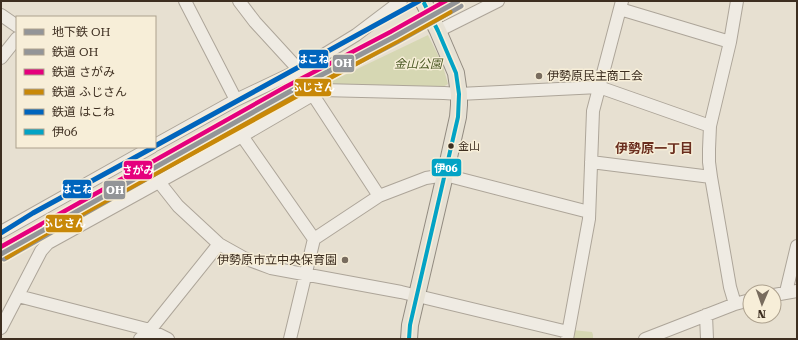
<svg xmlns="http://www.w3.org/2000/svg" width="798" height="340" font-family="'Roboto Serif','Noto Sans JP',serif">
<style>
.green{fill:#d6d7b3}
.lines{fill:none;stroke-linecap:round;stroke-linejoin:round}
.minor-casing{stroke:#ada599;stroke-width:14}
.major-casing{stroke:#928b80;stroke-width:18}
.minor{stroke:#efebe3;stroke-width:12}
.major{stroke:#e6e1d4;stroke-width:16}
.bus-1-casing{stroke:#f7eed8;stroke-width:7}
.bus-1{stroke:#03a3c5;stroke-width:4}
.rail-1-casing{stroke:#f7eed8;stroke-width:8}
.rail-2-casing{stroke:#f7eed8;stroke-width:8}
.rail-3-casing{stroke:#f7eed8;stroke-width:8}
.rail-4-casing{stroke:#f7eed8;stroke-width:8}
.rail-1{stroke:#939598;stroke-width:5}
.rail-2{stroke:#e5007d;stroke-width:5}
.rail-3{stroke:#c88808;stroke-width:5}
.rail-4{stroke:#0065bd;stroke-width:5}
.metro-1-casing{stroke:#f7eed8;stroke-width:8}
.metro-1{stroke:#939598;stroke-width:5}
.poi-dot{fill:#786c5e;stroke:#f7eed8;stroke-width:1.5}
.bus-dot{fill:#3d2e20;stroke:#f7eed8;stroke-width:1.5}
.labels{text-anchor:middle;stroke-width:3;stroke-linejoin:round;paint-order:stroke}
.bus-label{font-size:11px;fill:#3d2e20;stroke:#f7eed8;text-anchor:start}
.park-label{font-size:12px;font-style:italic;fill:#4d5a26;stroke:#f7eed8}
.poi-label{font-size:12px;fill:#3d2e20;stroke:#f7eed8;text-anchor:start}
.neighbourhood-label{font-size:13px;font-weight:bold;fill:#6b2e1e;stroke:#f7eed8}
.line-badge{stroke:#f7eed8;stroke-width:1.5}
.badge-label{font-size:11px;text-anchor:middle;font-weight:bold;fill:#fff}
</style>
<rect width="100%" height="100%" fill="#e7e0d1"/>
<path class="green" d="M 428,35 L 442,63 L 448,84 L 443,87 L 331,85 L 330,82 Z
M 572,330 L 592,332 L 593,335 L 593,339 L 570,339 Z"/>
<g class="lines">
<g class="minor-casing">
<path id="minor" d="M 185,1 L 236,100
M 239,1 L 255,22 L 299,70
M 620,9 L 730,42
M 1,15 L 17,26
M 438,31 L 498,1
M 1,58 L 17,38
M 313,95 L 379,196
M 242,136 L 314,239
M 155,145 L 236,100 L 299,70 L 356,35 L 401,1
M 591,162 L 711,177
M 159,182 L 178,206 L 219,244 L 244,258 L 271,268 L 401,292 L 568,332
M 1,232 L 152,147
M 786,292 L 797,246
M 774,295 L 797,291
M 18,296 L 150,330 L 168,339
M 735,304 L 730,287 L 711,177 L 709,162 L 709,149 L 710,126 L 730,42 L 737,1
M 706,315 L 707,339
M 1,328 L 41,251 L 48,243 L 242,136 L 321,90 L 444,93 L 459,94 L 599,87 L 710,126
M 140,339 L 150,330 L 219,244
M 290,339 L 314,239 L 379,196 L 426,178 L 445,175 L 589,212
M 567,339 L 589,219 L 593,111 L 622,1
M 645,339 L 735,304 L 750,300"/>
</g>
<g class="major-casing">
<path id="major" d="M 409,339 L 410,325 L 445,175 L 458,117 L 459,105 L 459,94 L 456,73 L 438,31 L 423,1"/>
</g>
<use href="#minor" class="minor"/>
<use href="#major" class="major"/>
<g class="bus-1-casing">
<path id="bus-1" d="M 409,339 L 410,325 L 458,117 L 459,94 L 456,73 L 438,31 L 423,1"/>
</g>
<use href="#bus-1" class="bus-1"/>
<g class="rail-1-casing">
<path id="rail-1" d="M 4,259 L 292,97 L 397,42 L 461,6"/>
</g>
<g class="rail-2-casing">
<path id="rail-2" d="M 1,247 L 286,87 L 391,32 L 446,1"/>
</g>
<g class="rail-3-casing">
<path id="rail-3" d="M 7,257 L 45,234 L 450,12"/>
</g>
<g class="rail-4-casing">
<path id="rail-4" d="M 155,146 L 419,1
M 1,233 L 33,213 L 154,147"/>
</g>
<use href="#rail-1" class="rail-1"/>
<use href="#rail-2" class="rail-2"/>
<use href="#rail-3" class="rail-3"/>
<use href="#rail-4" class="rail-4"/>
<g class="metro-1-casing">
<path id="metro-1" d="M 1,254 L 289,92 L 394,37 L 458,1"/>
</g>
<use href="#metro-1" class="metro-1"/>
</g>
<g class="poi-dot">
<circle cx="539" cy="76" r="4"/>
<circle cx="345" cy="260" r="4"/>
</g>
<circle class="bus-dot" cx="451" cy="146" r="3.5"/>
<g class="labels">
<g class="bus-label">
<text x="458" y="150">金山</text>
</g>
<g class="park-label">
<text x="418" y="68">金山公園</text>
</g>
<g class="poi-label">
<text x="547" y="80">伊勢原民主商工会</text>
<text x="337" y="264" text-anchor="end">伊勢原市立中央保育園</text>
</g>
<g class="neighbourhood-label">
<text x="654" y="153">伊勢原一丁目</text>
</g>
</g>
<g class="line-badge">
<rect x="298" y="49" width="31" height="20" rx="4" fill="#0065bd"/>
<rect x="332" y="54" width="23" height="19" rx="4" fill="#939598"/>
<rect x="294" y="78" width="38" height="19" rx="4" fill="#c88808"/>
<rect x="431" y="158" width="31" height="19" rx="4" fill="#03a3c5"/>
<rect x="123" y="160" width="30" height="20" rx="4" fill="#e5007d"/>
<rect x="62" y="179" width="30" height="20" rx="4" fill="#0065bd"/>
<rect x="103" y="180" width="23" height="20" rx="4" fill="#939598"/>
<rect x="45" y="214" width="38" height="19" rx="4" fill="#c88808"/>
</g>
<g class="badge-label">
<text x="313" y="63">はこね</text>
<text x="343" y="67">OH</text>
<text x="313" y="91">ふじさん</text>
<text x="446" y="172">伊06</text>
<text x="138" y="174">さがみ</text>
<text x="77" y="193">はこね</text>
<text x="115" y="194">OH</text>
<text x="64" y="227">ふじさん</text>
</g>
<rect width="798" height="340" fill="none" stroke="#3d2e20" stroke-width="4"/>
<rect x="16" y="16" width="140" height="132" fill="#f7eed8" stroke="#ada18e"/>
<rect x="24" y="29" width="20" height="6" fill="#939598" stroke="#ada18e"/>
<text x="52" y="36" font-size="12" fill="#3d2e20">地下鉄 OH</text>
<rect x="24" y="49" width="20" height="6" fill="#939598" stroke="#ada18e"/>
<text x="52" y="56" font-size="12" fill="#3d2e20">鉄道 OH</text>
<rect x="24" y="69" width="20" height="6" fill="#e5007d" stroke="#ada18e"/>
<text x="52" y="76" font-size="12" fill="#3d2e20">鉄道 さがみ</text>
<rect x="24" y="89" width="20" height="6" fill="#c88808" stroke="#ada18e"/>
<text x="52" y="96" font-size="12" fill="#3d2e20">鉄道 ふじさん</text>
<rect x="24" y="109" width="20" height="6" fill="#0065bd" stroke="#ada18e"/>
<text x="52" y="116" font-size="12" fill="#3d2e20">鉄道 はこね</text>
<rect x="24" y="129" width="20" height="6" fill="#03a3c5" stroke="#ada18e"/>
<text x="52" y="136" font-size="12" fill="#3d2e20">伊06</text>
<g transform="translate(762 304) rotate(182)"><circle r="19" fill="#f7eed8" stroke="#ada18e"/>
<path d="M0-3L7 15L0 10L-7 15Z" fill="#786c5e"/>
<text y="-6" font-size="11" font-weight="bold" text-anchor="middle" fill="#3d2e20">N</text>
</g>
</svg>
